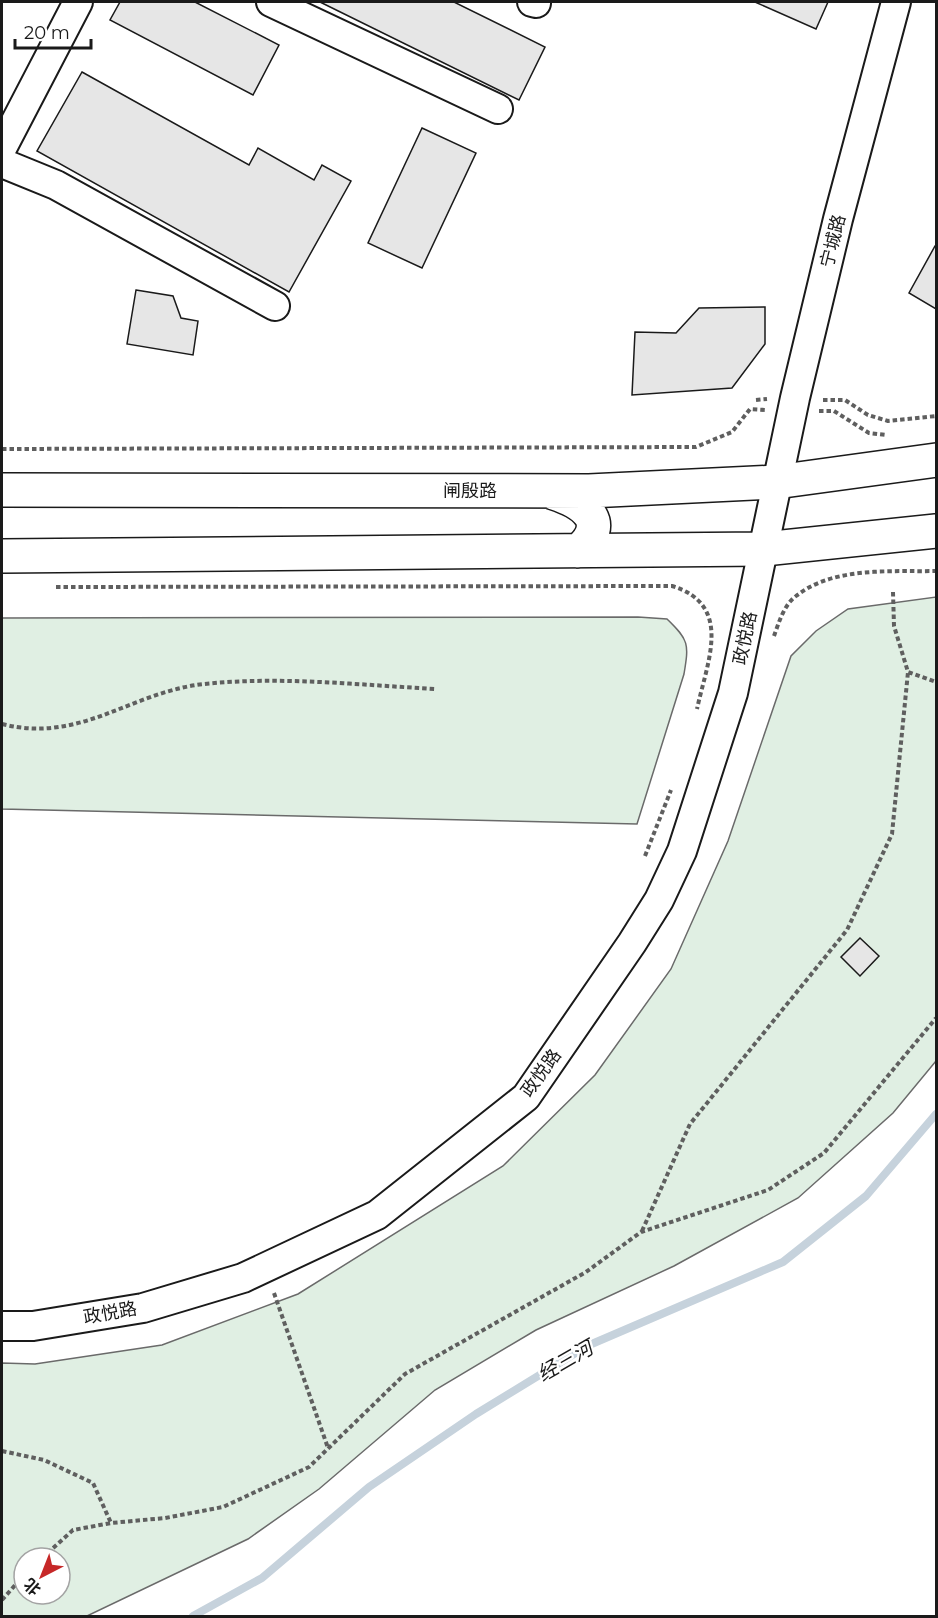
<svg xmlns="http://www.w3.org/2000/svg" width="938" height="1618" font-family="Montserrat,'Noto Sans SC',sans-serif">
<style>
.green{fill:#e0efe3;stroke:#6a6a6a;stroke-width:1.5;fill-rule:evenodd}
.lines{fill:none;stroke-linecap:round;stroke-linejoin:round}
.stream{stroke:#c6d2dc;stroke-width:8}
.building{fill:#e6e6e6;stroke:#1a1a1a;stroke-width:1.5}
.minor-casing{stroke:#1a1a1a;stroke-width:32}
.major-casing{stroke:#1a1a1a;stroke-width:36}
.path{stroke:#5f5f5f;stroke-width:4;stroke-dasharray:4.5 3;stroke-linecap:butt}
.minor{stroke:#fff;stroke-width:28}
.major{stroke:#fff;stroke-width:33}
.labels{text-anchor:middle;stroke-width:4.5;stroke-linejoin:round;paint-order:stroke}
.street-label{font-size:18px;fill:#1a1a1a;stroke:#fff}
.water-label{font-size:20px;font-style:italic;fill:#1a1a1a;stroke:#fff}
</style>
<rect width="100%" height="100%" fill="#fff"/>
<path class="green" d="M 936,597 L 936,1061 L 893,1113 L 798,1198 L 674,1266 L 536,1330 L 435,1390 L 319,1489 L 248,1539 L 87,1616 L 2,1616 L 2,1363 L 35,1364 L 162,1345 L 298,1294 L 503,1166 L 595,1075 L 671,969 L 728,841 L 791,656 L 816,631 L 848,609 ZM 24,1558 L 60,1558 L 60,1594 L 24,1594 Z
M 638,617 L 667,619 C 689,640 689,644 684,674 L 637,824 L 2,809 L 2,618 Z"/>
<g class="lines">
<path class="stream" d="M 193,1616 L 262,1578 L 369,1487 L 476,1414 L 587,1346 L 783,1262 L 866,1196 L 936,1114"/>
</g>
<path class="building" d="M 120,2 L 195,2 L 279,45 L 253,95 L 110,20 Z
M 320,2 L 454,2 L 545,47 L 519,100 Z
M 755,2 L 828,2 L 816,29 Z
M 82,72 L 249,165 L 258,148 L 314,180 L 322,165 L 351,181 L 289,292 L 37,151 Z
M 422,128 L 476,153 L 422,268 L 368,243 Z
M 935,246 L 936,246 L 936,309 L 909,293 Z
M 136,290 L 173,296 L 181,318 L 198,321 L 193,355 L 127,344 Z
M 765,307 L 765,344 L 732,388 L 632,395 L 635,332 L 676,333 L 699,308 Z
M 860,938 L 879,956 L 860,976 L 841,957 Z"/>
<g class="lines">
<g class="minor-casing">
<path id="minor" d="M 271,2 L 498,109
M 532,2 L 536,3
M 2,148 L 78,2
M 2,163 L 56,185 L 275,306
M 2,1326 L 33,1326 L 143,1308 L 243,1278 L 377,1215 L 526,1097 L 632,943 L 659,900 L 682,851 L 733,693 L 795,398 L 838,219 L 896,2"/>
</g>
<g class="major-casing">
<path id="major" d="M 2,490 L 589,491 L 776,482 L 936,460
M 554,493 C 584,503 612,522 578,551
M 2,556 L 764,549 L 936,531"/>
</g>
<path class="path" d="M 756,400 L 767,399
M 823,400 L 845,400 L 868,415 L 888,421 L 936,416
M 819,411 L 834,411 L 869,433 L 886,435
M 2,449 L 696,447 L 732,432 L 750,409 L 766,410
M 56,587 L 672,586 C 734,605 707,662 697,709
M 893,592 L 894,626 L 908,672 L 936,682
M 774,636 C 779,622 784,605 796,596 C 834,566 892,572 936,571
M 2,724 C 81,744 130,692 204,684 C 281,676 359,685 436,689
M 645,856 L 671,790
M 642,1231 L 690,1124 L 847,930 L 892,834 L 908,672
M 274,1293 L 328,1448
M 2,1451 L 44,1460 L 93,1483 L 111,1523
M 42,1558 L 73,1530 L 111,1523 L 165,1518 L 223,1507 L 309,1467 L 405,1374 L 586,1272 L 641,1232 L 768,1190 L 824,1153 L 936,1018
M 2,1600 L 24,1575"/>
<use href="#minor" class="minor"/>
<use href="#major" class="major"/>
</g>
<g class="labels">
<g class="street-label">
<text transform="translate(833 241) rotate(-76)" y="6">宁城路</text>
<text x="470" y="497">闸殷路</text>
<text transform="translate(745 638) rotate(-78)" y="6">政悦路</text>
<text transform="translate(541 1073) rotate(-54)" y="6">政悦路</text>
<text transform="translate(110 1313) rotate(-10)" y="6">政悦路</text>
</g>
<g class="water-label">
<text transform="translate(565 1361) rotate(-30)" y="7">经三河</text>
</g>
</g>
<rect width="938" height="1618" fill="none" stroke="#1a1a1a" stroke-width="6"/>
<g transform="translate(42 1576) rotate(222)"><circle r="28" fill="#ffffff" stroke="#a3a3a3" stroke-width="1.5"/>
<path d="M0-4.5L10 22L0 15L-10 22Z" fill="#c62828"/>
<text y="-9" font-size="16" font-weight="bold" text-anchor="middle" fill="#1a1a1a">北</text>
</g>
<path d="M15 39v9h76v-9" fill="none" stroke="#1a1a1a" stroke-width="3"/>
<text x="24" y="39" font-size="18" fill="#1a1a1a" stroke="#ffffff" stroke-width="4.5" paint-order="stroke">20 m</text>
</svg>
